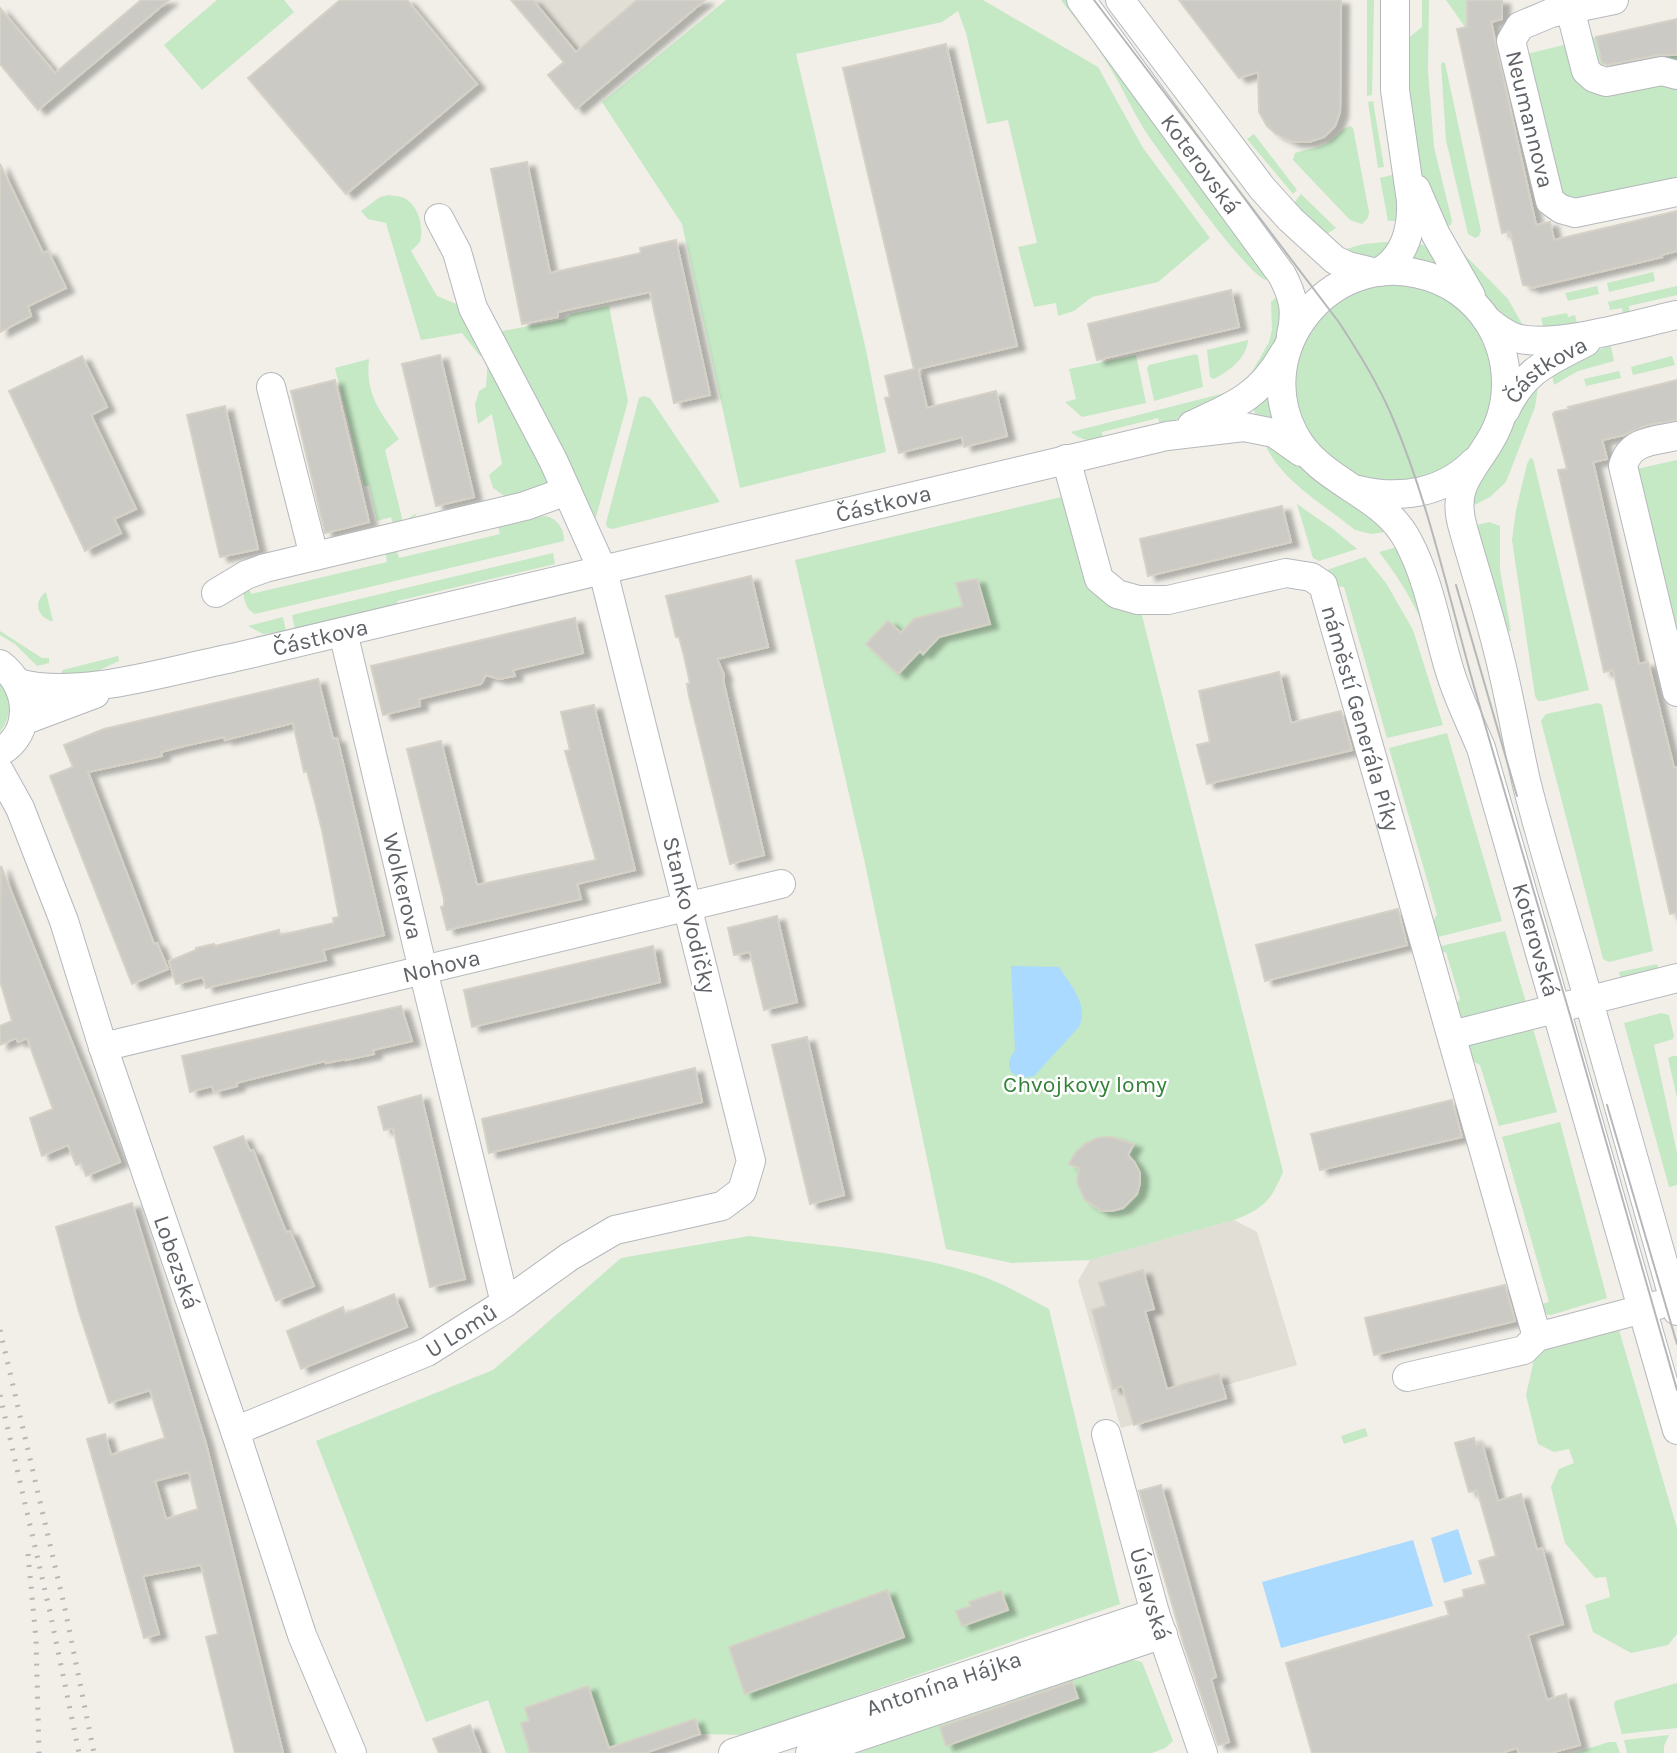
<svg xmlns="http://www.w3.org/2000/svg" width="1677" height="1753" font-family="Karla,sans-serif">
<style>
.education{fill:#e1ded6}
.green{fill:#c5e8c5}
.water{fill:#aadaff}
.building{fill:#cccac5;stroke:#d6d1c6;stroke-width:2;fill-rule:evenodd;filter:url(#shadow)}
.lines{fill:none;stroke-linecap:round;stroke-linejoin:round}
.minor-casing{stroke:#b5b8bc;stroke-width:30}
.minor{stroke:#fff;stroke-width:28}
.tram{stroke:#b6b7b8;stroke-width:2}
.rail{stroke:#b6b7b8;stroke-width:5;stroke-dasharray:2 9;stroke-linecap:butt}
.labels{text-anchor:middle;stroke-width:5;stroke-linejoin:round;paint-order:stroke}
.street-label{font-size:23px;fill:#5f6368;stroke:#fff}
.park-label{font-size:23px;fill:#348238;stroke:#fff}
</style>
<defs>
<filter id="shadow"><feDropShadow dx="8" dy="4.5" stdDeviation="2" flood-color="#0004"/></filter>
</defs>
<rect width="100%" height="100%" fill="#f1efe8"/>
<path class="education" d="M 511,0 L 705,0 L 576,109 L 548,75 L 563,62 Z
M 1234,1220 L 1257,1232 L 1297,1365 L 1223,1386 L 1226,1398 L 1121,1428 L 1078,1281 L 1090,1260 Z"/>
<path class="green" d="M 217,0 L 284,0 L 294,12 L 202,90 L 164,45 Z
M 726,0 L 983,0 L 1098,67 L 1143,148 L 1210,238 L 1158,282 L 1092,297 L 1074,311 L 1058,316 L 1056,303 L 1034,307 L 1018,247 L 1037,243 L 1008,120 L 987,124 L 966,33 L 958,11 L 942,22 L 796,54 L 866,350 L 886,452 L 740,488 L 682,224 L 602,102 Z
M 1061,0 L 1070,0 L 1271,275 L 1266,280 C 1246,274 1169,164 1152,141 C 1134,116 1123,87 1106,61 C 1093,40 1076,20 1061,0 Z
M 1367,0 L 1374,0 L 1372,95 L 1367,96 Z
M 1422,0 L 1429,0 L 1428,71 L 1434,147 L 1452,221 L 1451,225 L 1442,228 C 1436,211 1427,194 1422,177 C 1409,132 1407,86 1406,40 L 1422,27 Z
M 1446,0 L 1467,0 L 1467,27 L 1465,27 Z
M 1596,37 L 1605,72 L 1677,55 L 1677,192 L 1561,209 L 1515,57 Z
M 1443,62 L 1445,63 L 1481,231 L 1479,236 L 1475,238 L 1468,234 L 1446,140 L 1441,64 Z
M 1373,101 L 1384,167 L 1378,168 L 1368,102 Z
M 1350,126 L 1353,128 L 1369,212 L 1368,218 L 1362,224 L 1350,220 L 1293,160 L 1295,153 C 1306,149 1317,149 1327,143 C 1336,138 1341,129 1350,126 Z
M 1254,134 L 1297,190 L 1293,194 L 1247,139 Z
M 1392,175 L 1396,177 L 1403,221 L 1388,221 L 1380,178 Z
M 1301,194 L 1336,228 L 1321,238 L 1290,208 Z
M 389,195 C 394,196 401,196 406,199 C 419,207 424,228 420,242 L 411,251 L 437,296 L 466,308 L 548,478 L 544,487 L 506,497 L 493,488 L 489,475 L 502,464 L 492,414 L 478,424 L 475,405 L 479,391 L 486,387 L 488,357 L 480,356 L 462,333 L 421,340 L 386,223 L 368,219 L 361,211 L 380,197 Z
M 1397,241 L 1376,260 L 1339,251 L 1364,244 Z
M 1414,243 L 1435,248 L 1446,269 L 1405,260 Z
M 1458,251 L 1464,254 L 1508,299 L 1526,331 L 1513,328 L 1472,285 Z
M 1653,272 L 1655,281 L 1609,292 L 1607,283 Z
M1295 383a99 99 0 1 1 198 0a99 99 0 1 1-198 0Z
M 1597,286 L 1599,294 L 1568,301 L 1565,293 Z
M 1677,286 L 1677,295 L 1629,306 L 1630,315 L 1624,316 L 1622,308 L 1610,310 L 1608,302 Z
M 1281,293 L 1285,317 L 1269,360 L 1248,379 L 1269,342 L 1272,330 L 1271,302 Z
M 609,306 L 628,401 L 594,524 L 492,333 L 565,319 L 571,314 Z
M 1567,313 L 1568,317 L 1575,315 L 1578,327 L 1545,334 L 1541,318 Z
M 1248,340 C 1247,358 1229,371 1214,379 L 1210,377 L 1207,350 Z
M 1611,346 L 1614,361 L 1578,371 L 1554,385 L 1551,370 L 1588,353 Z
M 1196,354 L 1198,356 L 1203,387 L 1154,401 L 1147,368 L 1149,365 Z
M 1136,355 L 1146,403 L 1082,417 L 1065,402 L 1076,399 L 1069,369 Z
M 1672,356 L 1675,365 L 1633,375 L 1631,367 Z
M 369,359 C 365,394 380,411 399,439 L 385,450 L 403,522 L 417,513 L 414,518 L 394,528 L 391,517 L 377,521 L 369,486 L 364,486 L 335,368 Z
M 1619,371 L 1621,378 L 1586,386 L 1584,379 Z
M 1538,387 L 1535,407 L 1506,482 L 1490,497 L 1467,509 L 1468,497 L 1521,401 Z
M 1269,388 L 1275,422 L 1257,420 L 1252,404 Z
M 1225,393 L 1229,395 L 1232,400 L 1160,425 L 1158,418 L 1102,432 L 1103,439 C 1091,441 1081,441 1071,432 Z
M 643,396 L 650,398 L 720,502 L 612,529 L 607,527 L 606,523 L 639,398 Z
M 1262,437 L 1287,451 L 1315,480 L 1328,490 L 1392,531 L 1371,534 L 1355,530 C 1322,503 1276,478 1262,437 Z
M 1530,458 L 1533,459 L 1589,690 L 1543,701 L 1538,701 L 1535,696 L 1512,540 L 1516,510 L 1527,464 Z
M 1677,460 L 1677,664 L 1632,470 Z
M 1074,494 L 1099,579 L 1138,600 L 1283,1172 C 1270,1202 1264,1208 1234,1220 L 1090,1260 L 1012,1263 L 946,1249 L 864,859 L 795,560 Z
M 1297,504 L 1333,529 L 1357,549 L 1319,561 L 1313,558 Z
M 546,516 C 558,519 564,529 564,541 L 255,614 C 244,608 244,597 242,585 L 247,582 L 251,594 L 387,562 L 385,548 L 395,545 L 399,558 L 500,534 L 497,521 Z
M 1489,522 L 1500,526 L 1500,570 L 1511,631 L 1499,633 L 1469,527 Z
M 1401,546 L 1434,650 C 1418,610 1405,586 1379,552 Z
M 553,553 L 555,564 L 397,601 L 398,607 L 295,629 L 292,615 Z
M 1365,557 L 1386,583 L 1413,630 L 1443,725 L 1387,738 L 1344,587 L 1330,585 L 1321,572 Z
M 46,592 L 53,621 L 51,621 C 37,616 33,602 46,592 Z
M 283,617 L 286,631 L 263,634 L 248,626 Z
M 0,631 L 42,658 L 49,658 L 49,663 L 37,666 L 15,644 L 0,635 Z
M 118,656 L 119,661 L 93,673 L 59,675 L 63,670 Z
M 0,680 C 12,697 13,715 0,732 Z
M 1598,703 L 1602,705 L 1653,951 L 1609,962 L 1603,959 L 1541,721 L 1546,714 Z
M 1447,733 L 1502,921 L 1430,939 L 1428,932 L 1437,914 L 1389,748 Z
M 1505,931 L 1527,1006 L 1462,1020 L 1450,1013 L 1460,999 L 1446,952 L 1435,954 L 1433,948 Z
M 1657,964 L 1659,971 L 1621,979 L 1619,972 Z
M 1661,1013 L 1669,1015 L 1674,1036 L 1673,1039 L 1654,1045 L 1677,1153 L 1677,1185 L 1669,1187 L 1624,1023 Z
M 1532,1025 L 1557,1112 L 1499,1126 L 1480,1065 L 1464,1057 L 1470,1043 Z
M 1673,1056 L 1677,1056 L 1677,1098 L 1668,1058 Z
M 1560,1122 L 1607,1298 L 1551,1315 L 1538,1313 L 1536,1306 L 1549,1302 L 1502,1137 Z
M 749,1236 C 822,1246 906,1251 976,1274 C 1002,1283 1025,1296 1049,1309 L 1120,1604 L 745,1735 L 700,1734 L 695,1719 L 595,1753 L 506,1753 L 488,1700 L 426,1722 L 316,1441 L 493,1370 L 621,1258 Z
M 1619,1330 L 1677,1528 L 1677,1634 L 1668,1645 L 1631,1653 L 1593,1632 L 1585,1605 L 1610,1597 L 1606,1577 L 1595,1578 L 1565,1543 L 1551,1487 L 1559,1469 L 1574,1463 L 1569,1449 L 1554,1452 L 1538,1444 L 1526,1395 L 1536,1351 Z
M 1365,1428 L 1368,1436 L 1344,1444 L 1341,1436 Z
M 1129,1659 L 1142,1662 L 1173,1741 L 1165,1748 L 1152,1753 L 856,1753 Z
M 1677,1683 L 1677,1728 L 1622,1734 L 1614,1706 L 1615,1701 Z
M 1669,1735 L 1664,1746 L 1664,1753 L 1627,1753 L 1624,1740 Z
M 1609,1742 L 1616,1742 L 1620,1753 L 1574,1753 Z"/>
<path class="water" d="M 1011,966 L 1059,967 C 1071,986 1089,1004 1079,1027 L 1034,1076 C 1013,1082 1001,1068 1015,1050 Z
M 1458,1529 L 1472,1574 L 1444,1583 L 1431,1538 Z
M 1413,1540 L 1433,1606 L 1281,1648 L 1262,1582 Z"/>
<path class="building" d="M 141,0 L 169,0 L 38,110 L 0,64 L 0,8 L 55,73 Z
M 340,0 L 407,0 L 477,84 L 346,194 L 248,78 Z
M 511,0 L 533,0 L 576,52 L 637,0 L 705,0 L 576,109 L 548,75 L 564,62 Z
M 1179,0 L 1341,0 L 1340,112 L 1335,126 L 1324,137 L 1309,142 L 1293,142 L 1276,134 L 1267,126 L 1259,112 L 1258,72 L 1239,78 Z
M 1467,0 L 1502,0 L 1502,19 L 1491,22 L 1536,225 L 1550,222 L 1554,240 L 1677,211 L 1677,251 L 1661,255 L 1662,257 L 1531,288 L 1530,286 L 1523,285 L 1510,231 L 1502,233 L 1457,29 L 1467,27 Z
M 1677,19 L 1677,55 L 1659,55 L 1607,65 L 1602,63 L 1596,37 Z
M 946,44 L 1017,346 L 918,369 L 927,408 L 996,391 L 1007,436 L 964,447 L 962,437 L 899,453 L 885,398 L 890,397 L 885,376 L 914,369 L 843,68 Z
M 527,162 L 550,273 L 641,253 L 640,248 L 676,240 L 710,395 L 674,403 L 650,292 L 558,312 L 558,317 L 522,324 L 491,169 Z
M 0,164 L 43,253 L 48,251 L 66,288 L 28,306 L 31,316 L 0,332 Z
M 1231,290 L 1239,327 L 1097,360 L 1088,324 Z
M 440,355 L 474,497 L 436,506 L 402,364 Z
M 82,356 L 107,407 L 91,415 L 136,509 L 114,519 L 121,533 L 85,551 L 9,391 Z
M 335,380 L 369,522 L 325,533 L 291,391 Z
M 1677,380 L 1677,420 L 1647,425 L 1624,435 L 1602,440 L 1607,459 L 1593,462 L 1639,664 L 1648,662 L 1674,768 L 1677,767 L 1677,913 L 1670,914 L 1613,670 L 1604,672 L 1594,627 L 1558,470 L 1567,469 L 1553,414 L 1555,412 L 1570,409 L 1568,407 Z
M 225,406 L 258,549 L 220,557 L 187,415 Z
M 1282,506 L 1291,542 L 1148,576 L 1140,539 Z
M 751,576 L 768,647 L 717,659 L 724,675 L 723,680 L 764,855 L 730,864 L 689,696 L 687,684 L 690,683 L 684,656 L 679,637 L 676,637 L 666,596 Z
M 977,579 L 990,624 L 939,637 L 923,654 L 920,651 L 898,674 L 866,644 L 888,621 L 901,633 L 914,619 L 963,606 L 956,583 Z
M 575,618 L 583,653 L 513,670 L 515,676 L 499,679 L 486,675 L 481,684 L 419,699 L 420,706 L 383,715 L 371,666 Z
M 1279,672 L 1291,723 L 1341,711 L 1352,750 L 1207,784 L 1197,745 L 1210,742 L 1199,691 Z
M 318,679 L 333,739 L 337,738 L 384,935 L 323,950 L 326,960 L 206,988 L 203,977 L 176,984 L 169,961 L 196,950 L 196,948 L 214,944 L 215,946 L 279,930 L 280,935 L 334,923 L 333,918 L 339,917 L 322,830 L 307,771 L 304,772 L 293,723 L 225,740 L 224,737 L 184,746 L 161,752 L 162,756 L 88,772 L 154,944 L 157,943 L 168,969 L 132,984 L 50,776 L 73,767 L 64,745 L 104,729 Z
M 594,705 L 635,870 L 577,884 L 581,899 L 447,930 L 441,907 L 444,906 L 444,899 L 407,749 L 441,741 L 477,885 L 596,860 L 565,751 L 570,750 L 561,712 Z
M 1,866 L 120,1162 L 86,1176 L 81,1163 L 76,1165 L 68,1145 L 42,1156 L 30,1118 L 53,1109 L 27,1038 L 18,1042 L 16,1038 L 0,1045 L 0,1026 L 12,1021 L 0,981 Z
M 1398,909 L 1407,945 L 1265,981 L 1256,945 Z
M 777,916 L 797,1002 L 764,1010 L 750,952 L 734,955 L 728,928 Z
M 653,946 L 660,982 L 472,1027 L 464,990 Z
M 401,1006 L 412,1041 L 373,1050 L 374,1054 L 346,1060 L 346,1059 L 326,1063 L 325,1061 L 284,1071 L 236,1083 L 237,1086 L 214,1092 L 212,1086 L 190,1092 L 182,1056 Z
M 807,1037 L 844,1195 L 810,1204 L 772,1045 Z
M 695,1068 L 702,1102 L 489,1153 L 482,1119 Z
M 421,1095 L 465,1279 L 430,1287 L 393,1128 L 384,1130 L 378,1107 Z
M 1452,1100 L 1462,1137 L 1320,1170 L 1311,1134 Z
M 243,1136 L 250,1151 L 253,1150 L 286,1232 L 290,1231 L 314,1286 L 276,1301 L 214,1147 Z
M 1111,1137 L 1134,1144 L 1128,1155 L 1135,1163 L 1140,1173 L 1140,1183 L 1137,1194 L 1123,1208 L 1112,1211 L 1102,1211 L 1085,1200 L 1077,1182 L 1079,1168 L 1069,1164 L 1076,1152 L 1085,1144 L 1097,1138 Z
M 132,1203 L 206,1444 L 283,1753 L 235,1753 L 206,1637 L 218,1634 L 201,1565 L 143,1576 L 159,1634 L 144,1638 L 87,1439 L 105,1434 L 111,1455 L 165,1438 L 150,1390 L 109,1403 L 79,1312 L 56,1227 ZM 189,1472 L 198,1509 L 166,1519 L 155,1481 Z
M 1143,1270 L 1154,1309 L 1145,1311 L 1167,1389 L 1219,1374 L 1226,1398 L 1134,1425 L 1122,1386 L 1113,1389 L 1092,1310 L 1106,1306 L 1099,1283 Z
M 1505,1285 L 1515,1321 L 1374,1355 L 1365,1318 Z
M 394,1294 L 407,1327 L 301,1369 L 287,1331 L 343,1307 L 345,1314 Z
M 1474,1438 L 1476,1445 L 1482,1443 L 1498,1501 L 1521,1494 L 1537,1550 L 1542,1548 L 1563,1624 L 1528,1635 L 1547,1700 L 1566,1694 L 1580,1745 L 1550,1753 L 1519,1753 L 1517,1748 L 1501,1753 L 1312,1753 L 1286,1663 L 1449,1615 L 1445,1602 L 1464,1597 L 1463,1590 L 1486,1584 L 1479,1561 L 1496,1556 L 1477,1490 L 1469,1492 L 1455,1443 Z
M 1161,1485 L 1216,1677 L 1211,1679 L 1229,1742 L 1218,1745 L 1183,1642 L 1139,1491 Z
M 887,1590 L 904,1637 L 745,1694 L 729,1647 Z
M 1001,1591 L 1008,1610 L 962,1626 L 956,1611 L 971,1606 L 969,1602 Z
M 1072,1682 L 1078,1698 L 946,1746 L 940,1727 Z
M 588,1686 L 609,1748 L 695,1719 L 700,1734 L 645,1753 L 530,1753 L 521,1723 L 529,1721 L 525,1708 Z
M 470,1725 L 481,1753 L 439,1753 L 433,1739 Z"/>
<g class="lines">
<g class="minor-casing">
<g id="minor">
<path id="s1" d="M 1081,0 L 1282,275 C 1293,296 1297,311 1291,335"/>
<path d="M 1120,0 L 1262,188 L 1290,219 L 1335,260 L 1348,266 L 1373,272"/>
<path id="s2" d="M 1614,0 L 1551,13 L 1520,26 L 1511,41 L 1550,201 L 1561,209 L 1575,213 L 1677,192"/>
<path d="M 1570,9 L 1586,71 L 1594,78 L 1606,82 L 1662,71 L 1677,75"/>
<path d="M 1416,189 L 1436,235 L 1471,296"/>
<path d="M 1379,272 C 1406,257 1412,229 1411,201 L 1395,90 L 1395,0"/>
<path d="M 1487,320 C 1497,328 1508,337 1520,339 C 1561,347 1636,324 1677,315"/>
<path d="M 271,387 L 314,556"/>
<path id="s3" d="M 1505,411 C 1524,370 1548,362 1586,342"/>
<path d="M 1192,425 C 1234,406 1260,396 1284,353"/>
<path d="M 1677,436 C 1654,441 1630,440 1623,466 L 1677,692"/>
<path id="s4" d="M 1066,459 L 1099,579 L 1117,594 L 1138,600 L 1168,600 L 1286,573 L 1311,577 L 1323,585 L 1537,1337"/>
<path d="M 1359,490 C 1401,500 1443,493 1474,462"/>
<path d="M 216,593 L 246,575 L 265,568 L 525,506 L 567,491"/>
<path id="s5" d="M 343,632 L 423,970 L 505,1303"/>
<path d="M 0,664 C 30,686 34,732 0,752"/>
<path id="s6" d="M 18,683 C 78,700 171,670 232,658 L 1167,436 L 1244,427 L 1274,433 L 1301,452"/>
<path d="M 23,721 L 95,694"/>
<path id="s7" d="M 0,772 L 20,808 L 64,921 L 103,1047 L 235,1431 L 302,1635 L 352,1753"/>
<path d="M 1452,1035 L 1677,978"/>
<path id="s8" d="M 103,1047 L 781,884"/>
<path id="s9" d="M 1677,1311 C 1644,1195 1611,1079 1578,963 C 1561,904 1542,845 1527,785 C 1517,742 1510,698 1499,655 C 1489,613 1475,571 1463,528 C 1451,487 1471,473 1490,441 C 1512,405 1511,359 1489,323 C 1473,298 1448,280 1419,274 C 1328,252 1250,351 1294,434 C 1320,484 1383,492 1408,541 C 1430,582 1437,631 1451,675 C 1459,700 1471,724 1481,748 L 1677,1430"/>
<path d="M 1407,1377 L 1524,1350 L 1537,1337 L 1658,1305"/>
<path id="s10" d="M 235,1431 L 427,1352 L 505,1303 L 569,1257 L 615,1230 L 722,1206 L 742,1191 L 751,1161 L 603,571 L 553,460 L 473,308 L 457,252 L 439,218"/>
<path id="s11" d="M 1106,1434 L 1155,1613 L 1203,1753"/>
<path id="s12" d="M 733,1753 L 1155,1613"/>
<path d="M 810,1753 L 1163,1634"/>
</g>
</g>
<use href="#minor" class="minor"/>
<path class="tram" d="M 1094,0 L 1338,321 C 1358,351 1377,382 1391,414 C 1432,509 1452,613 1481,711 C 1548,937 1613,1163 1677,1390
M 1456,585 L 1517,796
M 1607,1105 L 1677,1344"/>
<path class="rail" d="M 0,1330 L 65,1609 L 94,1753
M 0,1395 L 50,1612 L 79,1753
M 28,1554 L 36,1639 L 39,1753"/>
</g>
<g class="labels">
<g class="street-label">
<text dy="8" stroke="none"><textPath href="#s2" startOffset="196">Neumannova</textPath></text>
<text dy="8" stroke="none"><textPath href="#s1" startOffset="203">Koterovská</textPath></text>
<text dy="8" stroke="none"><textPath href="#s3" startOffset="60">Částkova</textPath></text>
<text dy="8" stroke="none"><textPath href="#s6" startOffset="887">Částkova</textPath></text>
<text dy="8" stroke="none"><textPath href="#s6" startOffset="308">Částkova</textPath></text>
<text dy="8" stroke="none"><textPath href="#s4" startOffset="499">náměstí Generála Píky</textPath></text>
<text dy="8" stroke="none"><textPath href="#s5" startOffset="261">Wolkerova</textPath></text>
<text transform="translate(690 915) rotate(76)" y="8">Stanko Vodičky</text>
<text dy="8" stroke="none"><textPath href="#s9" startOffset="1951">Koterovská</textPath></text>
<text dy="8" stroke="none"><textPath href="#s8" startOffset="348">Nohova</textPath></text>
<text dy="8" stroke="none"><textPath href="#s7" startOffset="522">Lobezská</textPath></text>
<text dy="8" stroke="none"><textPath href="#s10" startOffset="248">U Lomů</textPath></text>
<text dy="8" stroke="none"><textPath href="#s11" startOffset="166">Úslavská</textPath></text>
<text dy="8" stroke="none"><textPath href="#s12" startOffset="222">Antonína Hájka</textPath></text>
</g>
<g class="park-label">
<text x="1085" y="1092">Chvojkovy lomy</text>
</g>
</g>
</svg>
